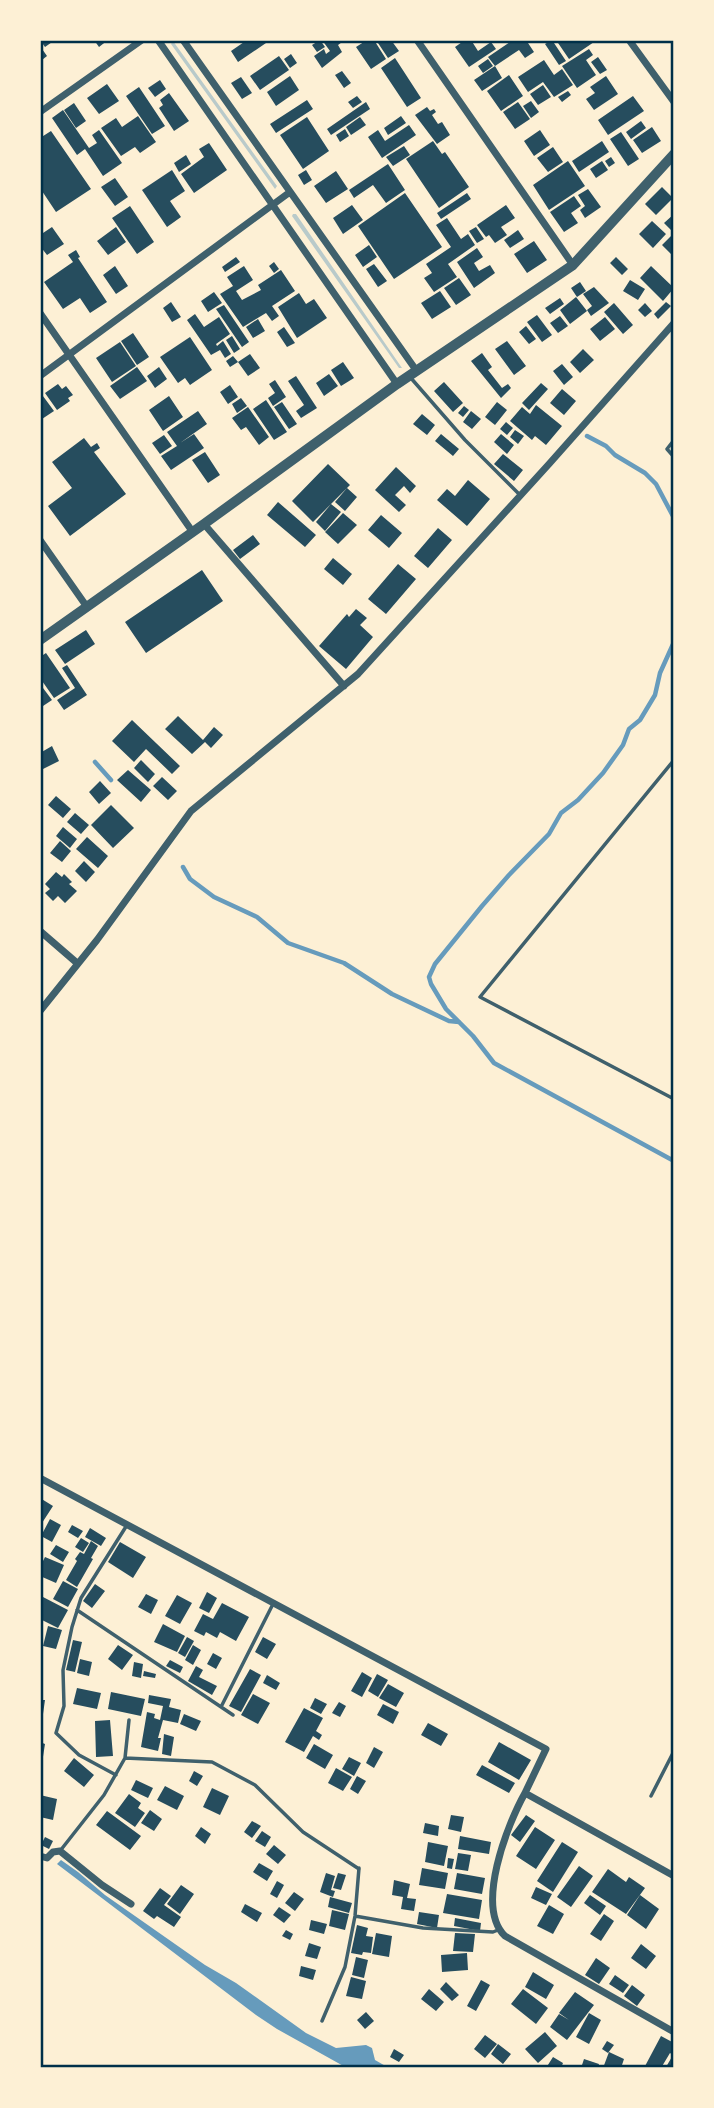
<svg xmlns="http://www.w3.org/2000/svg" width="714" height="2108" font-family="'Space Grotesk',sans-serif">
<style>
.green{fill:#b9caca}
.water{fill:#669bbc}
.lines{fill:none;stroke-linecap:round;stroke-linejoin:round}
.stream{stroke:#669bbc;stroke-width:4.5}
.building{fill:#264d5e}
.service{stroke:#3f606c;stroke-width:3.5}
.minor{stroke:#3f606c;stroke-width:7}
.tertiary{stroke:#3f606c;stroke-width:10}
.neatline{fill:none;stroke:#003049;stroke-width:2.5}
</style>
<rect width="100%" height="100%" fill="#fdf0d5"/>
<path class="green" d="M 173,41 L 277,186 L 275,189 L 171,44 Z
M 293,214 L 296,214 L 402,368 L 399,368 L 292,216 Z"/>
<path class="water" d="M 61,1860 L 78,1872 L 105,1895 L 205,1965 L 236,1983 L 306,2033 L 336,2048 L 366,2045 L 372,2048 L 375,2060 L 389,2068 L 347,2068 L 277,2029 L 256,2015 L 57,1864 Z"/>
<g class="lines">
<path class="stream" d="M 587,436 L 606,446 L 615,455 L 645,473 L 656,484 L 674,518
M 674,620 L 674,634
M 674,642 L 660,673 L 655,695 L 640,720 L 629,729 L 623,745 L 603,773 L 578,800 L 561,813 L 549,834 L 509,875 L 482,906 L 435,964 L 429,977 L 431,984 L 446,1009 L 473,1036 L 494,1063 L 674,1161
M 95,762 L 111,780
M 183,867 L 190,879 L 214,897 L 257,917 L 288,943 L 344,963 L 392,994 L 449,1021 L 459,1022"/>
</g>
<path class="building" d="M 40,40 L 55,40 L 45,47 Z
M 94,40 L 108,40 L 99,47 Z
M 247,40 L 264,40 L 266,43 L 238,62 L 231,51 Z
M 320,40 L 325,47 L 317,52 L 312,45 Z
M 322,40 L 345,40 L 338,45 L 342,52 L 322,68 L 314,56 L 324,49 L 326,54 L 330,51 Z
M 367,40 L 374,40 L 386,59 L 371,69 L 356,47 Z
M 376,40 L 391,40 L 399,51 L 388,58 Z
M 465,40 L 471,40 L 478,51 L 491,42 L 496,49 L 469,67 L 455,47 Z
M 513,40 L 526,40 L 534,52 L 525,58 L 519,50 L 495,66 L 488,57 Z
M 552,40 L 566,61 L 559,65 L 545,44 Z
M 556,40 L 597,40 L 569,59 Z
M 40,46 L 47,56 L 42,60 L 40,58 Z
M 589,49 L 593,55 L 586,60 L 596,75 L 577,88 L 562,66 Z
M 291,54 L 297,63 L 290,68 L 284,59 Z
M 279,56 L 289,70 L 260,90 L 250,76 Z
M 598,57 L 607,70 L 600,74 L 591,62 Z
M 395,58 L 421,98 L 407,107 L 381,68 Z
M 488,59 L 493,66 L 483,73 L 478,66 Z
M 544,60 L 554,75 L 562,69 L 573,85 L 554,97 L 543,82 L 528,92 L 518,77 Z
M 495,66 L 502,78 L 482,91 L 474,80 Z
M 342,71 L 351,83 L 344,88 L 335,75 Z
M 509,75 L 523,96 L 501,111 L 487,91 Z
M 290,76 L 299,90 L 276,106 L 267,92 Z
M 606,76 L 618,94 L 594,110 L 586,99 L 595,93 L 590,87 Z
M 241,77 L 252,93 L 242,99 L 231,83 Z
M 160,80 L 166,89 L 155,97 L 148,88 Z
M 107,84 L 119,101 L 99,114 L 87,98 Z
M 543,85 L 551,97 L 538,105 L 530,94 Z
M 139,87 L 165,126 L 152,134 L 126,96 Z
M 568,91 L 571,95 L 562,102 L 558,97 Z
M 169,93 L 189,121 L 174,131 L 159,108 L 163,105 L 160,100 Z
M 357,96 L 362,102 L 353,108 L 348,102 Z
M 633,96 L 644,111 L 608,135 L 598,120 Z
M 307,100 L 313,109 L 276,133 L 270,124 Z
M 531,101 L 539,112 L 531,118 L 523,106 Z
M 366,102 L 370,109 L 331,135 L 327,129 Z
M 518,102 L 530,119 L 515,129 L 503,112 Z
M 74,103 L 86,121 L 76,128 L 64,110 Z
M 427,107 L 430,111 L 434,109 L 436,112 L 432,115 L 438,124 L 442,122 L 450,135 L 437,144 L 415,115 Z
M 63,110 L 89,148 L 97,143 L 92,135 L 99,130 L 122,163 L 103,176 L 85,149 L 77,155 L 52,118 Z
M 138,116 L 156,142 L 140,153 L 135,147 L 121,156 L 101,128 L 116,118 L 122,127 Z
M 401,116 L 406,123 L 388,135 L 384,128 Z
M 307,117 L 329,151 L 303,169 L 280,135 Z
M 360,117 L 366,125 L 351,135 L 346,127 Z
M 641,121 L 646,128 L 631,139 L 626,132 Z
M 409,125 L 416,135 L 382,158 L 368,137 L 378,130 L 385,141 Z
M 652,127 L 661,141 L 642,153 L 633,140 Z
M 345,129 L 349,136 L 340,142 L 336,135 Z
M 540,130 L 550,145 L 534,156 L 524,141 Z
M 51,131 L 91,189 L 56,212 L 40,188 L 40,138 Z
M 621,132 L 639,159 L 628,166 L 610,139 Z
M 433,141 L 442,154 L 445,152 L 469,187 L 439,208 L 406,159 Z
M 602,141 L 609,152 L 579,172 L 572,161 Z
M 209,143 L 227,170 L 194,193 L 181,174 L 204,157 L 199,149 Z
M 404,146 L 410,155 L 393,166 L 386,157 Z
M 553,147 L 563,162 L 548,172 L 537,158 Z
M 186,155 L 191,164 L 179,172 L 174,163 Z
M 611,157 L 615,163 L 609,167 L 605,161 Z
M 568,161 L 585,186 L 549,210 L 533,185 Z
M 602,161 L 608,170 L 596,178 L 590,169 Z
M 388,164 L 405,190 L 386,203 L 373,185 L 354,198 L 349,190 Z
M 172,170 L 185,191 L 170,201 L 181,217 L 167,227 L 142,190 Z
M 306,170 L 312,180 L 304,185 L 298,175 Z
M 336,171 L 348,189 L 326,203 L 314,186 Z
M 115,178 L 128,197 L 115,206 L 101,187 Z
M 662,187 L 673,198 L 656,215 L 645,204 Z
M 588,189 L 601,207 L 585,218 L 580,210 L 585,206 L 578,195 Z
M 405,193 L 442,247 L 394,279 L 358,226 Z
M 467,193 L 471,199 L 441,219 L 437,213 Z
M 574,196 L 581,206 L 571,213 L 578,223 L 564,232 L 550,212 Z
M 352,205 L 363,220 L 343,234 L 333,218 Z
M 506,205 L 515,218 L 501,227 L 507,235 L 495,243 L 489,235 L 486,237 L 477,225 Z
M 130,206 L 154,242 L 137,254 L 112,218 Z
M 674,214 L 674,233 L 664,223 Z
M 447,218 L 461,239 L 468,234 L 475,245 L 448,264 L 457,277 L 434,292 L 424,278 L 432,273 L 426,264 L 451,247 L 436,225 Z
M 652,221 L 666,234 L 653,248 L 639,234 Z
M 52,227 L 64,244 L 47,255 L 40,246 L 40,235 Z
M 116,227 L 126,242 L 108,255 L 97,241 Z
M 476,227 L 484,239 L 477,243 L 469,231 Z
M 518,230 L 524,239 L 510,248 L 504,240 Z
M 674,233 L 674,257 L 662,245 Z
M 534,241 L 547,260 L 527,273 L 514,254 Z
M 369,245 L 377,257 L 363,267 L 355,255 Z
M 477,248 L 483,257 L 474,263 L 479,271 L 490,265 L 495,273 L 474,288 L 457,262 Z
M 76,250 L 80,257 L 78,258 L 107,302 L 90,313 L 80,298 L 63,309 L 44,282 L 73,262 L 68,255 Z
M 236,257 L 240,262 L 225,272 L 222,267 Z
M 616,257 L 628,269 L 622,275 L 610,263 Z
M 274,262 L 279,269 L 274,273 L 269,266 Z
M 374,264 L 387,281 L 378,287 L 366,269 Z
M 115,266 L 128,286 L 116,294 L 103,275 Z
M 244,266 L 253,280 L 236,291 L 242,300 L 261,290 L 258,285 L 281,270 L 295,291 L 272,306 L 279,316 L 272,321 L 266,313 L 243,327 L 220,294 L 233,286 L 227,277 Z
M 651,266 L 674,288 L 663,301 L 640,278 Z
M 459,278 L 471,295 L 456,305 L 444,288 Z
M 630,280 L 645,289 L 638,300 L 623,291 Z
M 580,282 L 586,291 L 577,297 L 571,288 Z
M 594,287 L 609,303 L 591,316 L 587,310 L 592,306 L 583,294 Z
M 440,291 L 451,307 L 432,319 L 421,303 Z
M 214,292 L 222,303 L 208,312 L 201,301 Z
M 299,293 L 306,304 L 314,299 L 327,318 L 297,338 L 278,307 Z
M 576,297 L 587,311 L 570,324 L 560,310 Z
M 560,298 L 564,304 L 550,314 L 545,308 Z
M 171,302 L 181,317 L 172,322 L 163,308 Z
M 666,302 L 671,306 L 658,319 L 654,314 Z
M 614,303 L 633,325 L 623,334 L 604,312 Z
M 645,303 L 652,311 L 645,317 L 638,310 Z
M 224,305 L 249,342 L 242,347 L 216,309 Z
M 195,314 L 204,327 L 219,317 L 230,334 L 216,344 L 217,346 L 223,341 L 231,354 L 225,358 L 220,350 L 211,355 L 187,320 Z
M 537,315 L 552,335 L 542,342 L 527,322 Z
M 560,316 L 568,326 L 558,333 L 550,323 Z
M 605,317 L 615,329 L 600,341 L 590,329 Z
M 258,319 L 265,331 L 253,338 L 246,327 Z
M 526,326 L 536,339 L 529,344 L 519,332 Z
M 284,327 L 295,343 L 287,347 L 277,332 Z
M 133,333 L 149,357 L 137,365 L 121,341 Z
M 232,336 L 240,349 L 234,353 L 226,340 Z
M 190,337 L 212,370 L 190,385 L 185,378 L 178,383 L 160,357 Z
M 507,341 L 526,366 L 514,375 L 495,349 Z
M 120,342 L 136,366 L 112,382 L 96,358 Z
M 583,349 L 594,360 L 580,373 L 570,362 Z
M 482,353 L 492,367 L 488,370 L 502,388 L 508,384 L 511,388 L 501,398 L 471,361 Z
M 250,354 L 260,368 L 248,376 L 238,362 L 230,367 L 226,361 L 233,356 L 238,362 Z
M 343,362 L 354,378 L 341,386 L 331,370 Z
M 562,364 L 573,377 L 564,385 L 553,371 Z
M 137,367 L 147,381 L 120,399 L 110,386 Z
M 159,367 L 167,379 L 155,388 L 147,376 Z
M 329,374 L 338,386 L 324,396 L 316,383 Z
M 296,376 L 317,408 L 301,418 L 296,411 L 304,405 L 288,381 Z
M 275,380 L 286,397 L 273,406 L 268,398 L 275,393 L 269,384 Z
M 444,382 L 463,403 L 453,412 L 434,391 Z
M 541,383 L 548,389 L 529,410 L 522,403 Z
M 58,384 L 62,389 L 66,386 L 73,395 L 68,398 L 70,401 L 57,410 L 45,393 Z
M 230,385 L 238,397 L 228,404 L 220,392 Z
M 562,389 L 576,401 L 564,415 L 550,403 Z
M 40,392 L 54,411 L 42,419 L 40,418 Z
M 169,396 L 183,417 L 163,431 L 149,410 Z
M 241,398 L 247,406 L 237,413 L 232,404 Z
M 266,400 L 287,432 L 274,440 L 253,409 Z
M 282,402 L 297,424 L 289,429 L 274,407 Z
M 497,402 L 507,410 L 495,425 L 485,417 Z
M 536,405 L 562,426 L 546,445 L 535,436 L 532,440 L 510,421 L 522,407 L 530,414 Z
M 464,406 L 469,410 L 463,417 L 458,413 Z
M 248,407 L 269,437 L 259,445 L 246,427 L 241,430 L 232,418 Z
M 198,411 L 207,424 L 180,443 L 194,434 L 204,448 L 171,470 L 161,456 L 177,446 L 167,432 Z
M 471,411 L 481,419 L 472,429 L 463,422 Z
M 422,414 L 435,425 L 427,435 L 413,424 Z
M 506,422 L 513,428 L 507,435 L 500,429 Z
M 515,430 L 524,436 L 518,444 L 510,437 Z
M 441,434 L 459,449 L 453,456 L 435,441 Z
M 501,434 L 514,445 L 507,454 L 494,442 Z
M 164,435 L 172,446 L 160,454 L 152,443 Z
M 84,438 L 91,447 L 97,443 L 100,448 L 94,452 L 126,494 L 70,536 L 48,506 L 72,488 L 52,462 Z
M 205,452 L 220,475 L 208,483 L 192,460 Z
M 503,454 L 523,470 L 514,481 L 494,464 Z
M 328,464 L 350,485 L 313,522 L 292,501 Z
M 396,467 L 416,486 L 410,493 L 404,486 L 395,495 L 406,505 L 399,512 L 375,490 Z
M 468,480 L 490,499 L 467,526 L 437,500 L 447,489 L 455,496 Z
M 347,488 L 357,497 L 345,511 L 335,502 Z
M 278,502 L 316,535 L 305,547 L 267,515 Z
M 331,504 L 341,512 L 325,531 L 316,522 Z
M 343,513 L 357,525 L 338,544 L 325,532 Z
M 381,515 L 402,533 L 389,548 L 368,530 Z
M 438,528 L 452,540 L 428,568 L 414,556 Z
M 253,535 L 260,544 L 240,559 L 233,550 Z
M 333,558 L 352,574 L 343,585 L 324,569 Z
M 398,564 L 416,579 L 386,614 L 368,599 Z
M 202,570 L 223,601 L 146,653 L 125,622 Z
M 356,609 L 367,618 L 360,625 L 373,637 L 346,669 L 319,646 L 347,614 L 349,617 Z
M 86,630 L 95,644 L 65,664 L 55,650 Z
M 46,653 L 70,688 L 54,698 L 40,678 L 40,657 Z
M 67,665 L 87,695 L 64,710 L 57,700 L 75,688 L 62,668 Z
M 40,684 L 52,700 L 40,708 Z
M 178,716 L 203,740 L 214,727 L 223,735 L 211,748 L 205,742 L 192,754 L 165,729 Z
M 132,720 L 180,766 L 172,774 L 146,749 L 134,762 L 112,741 Z
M 52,746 L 59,761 L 43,769 L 40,763 L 40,753 Z
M 141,760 L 155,774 L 148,782 L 134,768 Z
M 128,770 L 151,790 L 141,802 L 117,780 Z
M 162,777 L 177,791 L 168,800 L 153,786 Z
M 100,781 L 111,793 L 99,804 L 89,792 Z
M 56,796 L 71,809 L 63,818 L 48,805 Z
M 111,805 L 134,828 L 113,848 L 91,825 Z
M 75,813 L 89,825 L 81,834 L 67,822 Z
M 63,827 L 77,839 L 70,848 L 56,836 Z
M 87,837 L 108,856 L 98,868 L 76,849 Z
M 60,841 L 71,851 L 62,862 L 50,853 Z
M 84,861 L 95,872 L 86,882 L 75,871 Z
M 56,872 L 62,877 L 64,874 L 72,882 L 69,884 L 77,891 L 65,903 L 58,896 L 53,901 L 45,893 L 50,889 L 45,884 Z
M 40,1498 L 53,1506 L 42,1523 L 40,1522 Z
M 50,1519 L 61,1525 L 52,1542 L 41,1536 Z
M 72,1525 L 83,1531 L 78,1538 L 68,1532 Z
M 90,1528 L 106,1538 L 101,1546 L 85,1537 Z
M 81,1538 L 89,1543 L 83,1552 L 75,1547 Z
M 91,1541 L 98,1546 L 91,1558 L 93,1559 L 77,1587 L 66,1580 L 77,1561 L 75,1559 L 80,1552 L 84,1554 Z
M 120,1542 L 146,1557 L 133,1578 L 108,1562 Z
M 56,1545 L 69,1552 L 63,1562 L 50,1554 Z
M 45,1557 L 64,1565 L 56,1583 L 40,1576 L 40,1567 Z
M 63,1581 L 78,1589 L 68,1607 L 53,1599 Z
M 95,1584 L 105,1591 L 92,1608 L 83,1601 Z
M 207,1592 L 217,1598 L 209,1613 L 199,1608 Z
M 146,1594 L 158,1600 L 151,1614 L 138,1607 Z
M 177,1595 L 192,1603 L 180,1624 L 165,1616 Z
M 43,1597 L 68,1610 L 58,1628 L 40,1619 L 40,1602 Z
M 222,1603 L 249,1617 L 236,1641 L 220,1632 L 217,1638 L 206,1632 L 204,1636 L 194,1631 L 203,1614 L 213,1619 Z
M 163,1624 L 185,1636 L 177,1652 L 154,1642 Z
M 48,1626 L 62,1630 L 56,1649 L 43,1646 Z
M 187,1637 L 194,1641 L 185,1657 L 178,1653 Z
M 263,1637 L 276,1644 L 267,1659 L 255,1652 Z
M 73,1640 L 82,1642 L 75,1672 L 66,1670 Z
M 118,1645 L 133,1655 L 122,1670 L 108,1659 Z
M 193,1645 L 201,1650 L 193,1665 L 185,1660 Z
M 213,1653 L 222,1658 L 216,1669 L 207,1664 Z
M 80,1659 L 92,1662 L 89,1676 L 77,1673 Z
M 170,1660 L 183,1667 L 180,1673 L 166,1666 Z
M 134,1662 L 143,1664 L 141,1678 L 132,1676 Z
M 196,1666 L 203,1670 L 199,1677 L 217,1686 L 212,1695 L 188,1681 Z
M 250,1669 L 261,1675 L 241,1712 L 229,1706 Z
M 144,1671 L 156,1674 L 155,1678 L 143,1676 Z
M 362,1672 L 372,1678 L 362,1697 L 351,1691 Z
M 377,1674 L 388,1680 L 378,1697 L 368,1691 Z
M 267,1675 L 280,1683 L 276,1690 L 263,1683 Z
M 388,1684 L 404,1693 L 396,1707 L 379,1698 Z
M 77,1688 L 101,1693 L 97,1709 L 73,1704 Z
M 111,1692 L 145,1699 L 141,1716 L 108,1709 Z
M 253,1694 L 270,1703 L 258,1724 L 241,1715 Z
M 149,1695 L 171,1699 L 169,1707 L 181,1710 L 178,1723 L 163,1720 L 158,1738 L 161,1738 L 158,1751 L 141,1747 L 147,1712 L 155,1714 L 154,1718 L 160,1720 L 163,1706 L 148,1703 Z
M 315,1698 L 327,1704 L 321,1714 L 310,1708 Z
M 40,1700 L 45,1700 L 42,1721 L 40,1721 Z
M 339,1702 L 346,1706 L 340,1717 L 332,1713 Z
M 383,1704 L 399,1712 L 393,1724 L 377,1715 Z
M 304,1708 L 323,1718 L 316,1731 L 322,1735 L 319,1740 L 313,1736 L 304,1752 L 285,1742 Z
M 184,1714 L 201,1721 L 196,1731 L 180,1724 Z
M 110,1720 L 113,1756 L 96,1757 L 95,1721 Z
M 428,1723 L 448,1734 L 441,1746 L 421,1735 Z
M 164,1734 L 174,1737 L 171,1756 L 162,1754 Z
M 40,1742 L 45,1744 L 42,1763 L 40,1763 Z
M 499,1742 L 531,1760 L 519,1780 L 488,1762 Z
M 314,1744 L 333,1755 L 325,1769 L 306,1758 Z
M 374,1747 L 383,1752 L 374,1768 L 366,1763 Z
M 349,1757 L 361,1763 L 354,1776 L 342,1769 Z
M 74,1758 L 94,1775 L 84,1787 L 64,1771 Z
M 482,1765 L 515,1783 L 509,1793 L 476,1775 Z
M 336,1768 L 352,1777 L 343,1791 L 328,1783 Z
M 194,1771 L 203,1776 L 197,1786 L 189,1781 Z
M 357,1776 L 366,1781 L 358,1794 L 350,1789 Z
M 136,1780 L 153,1788 L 148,1798 L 131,1790 Z
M 165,1786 L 184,1796 L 177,1810 L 157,1800 Z
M 212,1788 L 229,1796 L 220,1815 L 203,1807 Z
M 129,1794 L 141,1803 L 138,1808 L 145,1813 L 135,1827 L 115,1813 Z
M 40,1795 L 57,1799 L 53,1820 L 40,1817 Z
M 150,1810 L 162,1819 L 154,1831 L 141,1823 Z
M 107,1811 L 141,1836 L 130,1850 L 96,1825 Z
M 451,1815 L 464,1817 L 461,1832 L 448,1829 Z
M 526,1815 L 535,1821 L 520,1842 L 511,1835 Z
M 252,1821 L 261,1826 L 252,1838 L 244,1832 Z
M 425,1823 L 439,1826 L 438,1836 L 423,1833 Z
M 201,1827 L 211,1834 L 205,1844 L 195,1836 Z
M 535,1827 L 555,1840 L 536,1869 L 516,1856 Z
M 262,1831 L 271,1837 L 265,1847 L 255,1841 Z
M 460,1836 L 491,1842 L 489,1854 L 458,1849 Z
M 45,1837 L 53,1841 L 49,1849 L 41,1845 Z
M 428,1842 L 448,1846 L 444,1866 L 425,1862 Z
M 562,1842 L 578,1852 L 553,1892 L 537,1881 Z
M 274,1845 L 286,1855 L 278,1864 L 266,1854 Z
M 458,1853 L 471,1855 L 468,1871 L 455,1869 Z
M 448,1858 L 454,1859 L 452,1869 L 447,1868 Z
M 259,1863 L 273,1871 L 267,1881 L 253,1872 Z
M 579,1866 L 593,1876 L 571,1907 L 557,1897 Z
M 422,1868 L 448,1873 L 445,1889 L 419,1885 Z
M 608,1869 L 626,1882 L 629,1877 L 645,1888 L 626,1914 L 592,1892 Z
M 326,1873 L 335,1876 L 331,1890 L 335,1891 L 333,1897 L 320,1892 Z
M 338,1873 L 346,1875 L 341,1890 L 333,1888 Z
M 457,1873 L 485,1878 L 482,1894 L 454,1889 Z
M 394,1880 L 410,1884 L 407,1898 L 416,1899 L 414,1911 L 401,1909 L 403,1897 L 392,1895 Z
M 277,1881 L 284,1885 L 277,1898 L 270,1894 Z
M 181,1885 L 194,1894 L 180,1914 L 167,1904 Z
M 536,1887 L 552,1894 L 546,1905 L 531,1898 Z
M 160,1888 L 171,1896 L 164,1905 L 181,1917 L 174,1927 L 157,1916 L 154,1919 L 143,1911 Z
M 294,1892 L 304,1899 L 295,1911 L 285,1903 Z
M 447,1894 L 482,1900 L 479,1919 L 443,1913 Z
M 590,1895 L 606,1906 L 600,1915 L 584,1903 Z
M 640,1895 L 659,1909 L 646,1929 L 627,1915 Z
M 330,1897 L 352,1903 L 349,1913 L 328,1907 Z
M 245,1904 L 262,1913 L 257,1922 L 241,1912 Z
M 549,1905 L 564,1914 L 553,1934 L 537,1926 Z
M 279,1907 L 291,1915 L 284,1923 L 273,1915 Z
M 332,1910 L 349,1914 L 345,1930 L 329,1926 Z
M 419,1912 L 439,1915 L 437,1928 L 417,1924 Z
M 604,1914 L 614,1921 L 601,1941 L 590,1934 Z
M 455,1918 L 481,1923 L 480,1931 L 454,1926 Z
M 311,1920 L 327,1924 L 324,1934 L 309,1930 Z
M 357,1925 L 368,1928 L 366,1936 L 373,1937 L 371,1953 L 363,1952 L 362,1955 L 351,1953 Z
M 286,1930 L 293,1934 L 290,1940 L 282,1936 Z
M 376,1933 L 392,1936 L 389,1957 L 372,1954 Z
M 455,1933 L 475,1934 L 473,1952 L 453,1951 Z
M 309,1943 L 321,1947 L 317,1959 L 305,1956 Z
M 641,1944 L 656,1956 L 646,1969 L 631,1958 Z
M 467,1953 L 468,1970 L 442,1972 L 441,1955 Z
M 356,1957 L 368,1960 L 364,1978 L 352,1975 Z
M 596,1958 L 610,1968 L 599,1984 L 585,1975 Z
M 301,1966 L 316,1970 L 313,1980 L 299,1976 Z
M 533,1972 L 554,1985 L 546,1999 L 525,1987 Z
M 615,1975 L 629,1985 L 623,1993 L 609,1984 Z
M 351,1977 L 366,1981 L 362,1999 L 346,1996 Z
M 481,1980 L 490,1985 L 476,2011 L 467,2006 Z
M 446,1982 L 459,1995 L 452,2001 L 440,1989 Z
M 632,1985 L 645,1995 L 637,2006 L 624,1996 Z
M 429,1989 L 444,2002 L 436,2011 L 421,1999 Z
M 523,1989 L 548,2008 L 536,2024 L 511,2004 Z
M 575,1992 L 594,2005 L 567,2040 L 550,2027 L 559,2014 L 569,2020 L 559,2013 Z
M 366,2012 L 374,2021 L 365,2029 L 357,2020 Z
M 589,2013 L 601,2020 L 589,2044 L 576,2037 Z
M 545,2032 L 557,2046 L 538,2063 L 525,2049 Z
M 485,2035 L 497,2044 L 485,2058 L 474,2049 Z
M 661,2036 L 674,2043 L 674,2068 L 666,2067 L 673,2055 L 670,2053 L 661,2068 L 644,2068 Z
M 607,2041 L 614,2045 L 608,2053 L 602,2049 Z
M 498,2044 L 511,2054 L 503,2064 L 491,2054 Z
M 394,2049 L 404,2055 L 399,2062 L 390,2057 Z
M 609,2052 L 624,2059 L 621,2068 L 603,2068 Z
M 553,2057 L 563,2063 L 561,2068 L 546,2068 Z
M 584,2059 L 599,2064 L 598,2068 L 581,2068 Z"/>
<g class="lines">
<path class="service" d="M 410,377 L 465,440 L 519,494
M 674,440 L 667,449 L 674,457
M 674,760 L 480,997 L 674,1099
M 77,1610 L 233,1715
M 221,1707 L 274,1602
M 125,1758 L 212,1762 L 255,1785 L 303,1832 L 359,1869
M 116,1775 L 79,1755 L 56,1733 L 64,1706 L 63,1670 L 72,1627 L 81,1598 L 127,1525
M 651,1796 L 674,1751
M 60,1851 L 104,1795 L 125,1758 L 129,1720
M 355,1916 L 423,1928 L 493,1932 L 498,1930
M 322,2021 L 345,1967 L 355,1916 L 359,1868"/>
<path class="minor" d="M 158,40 L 397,384
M 183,40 L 416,370
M 417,40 L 573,265
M 629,40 L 674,102
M 40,112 L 142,40
M 40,313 L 192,531
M 40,376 L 290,192
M 204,524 L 344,686
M 40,540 L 87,607
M 40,931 L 77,963
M 40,1011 L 97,940 L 191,811 L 358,674 L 549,464 L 674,323
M 40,1478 L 546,1749 L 525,1793 L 674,1876
M 525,1793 C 507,1825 475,1907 505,1936 L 674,2032
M 40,1856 L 47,1858 L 53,1852 L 60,1851 L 102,1885 L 131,1904"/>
<path class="tertiary" d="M 40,640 L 204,524 L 397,384 L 573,265 L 674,154"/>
</g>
<rect width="714" height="2108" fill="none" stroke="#fdf0d5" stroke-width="84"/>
<rect x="42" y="42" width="630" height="2024" class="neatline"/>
</svg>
